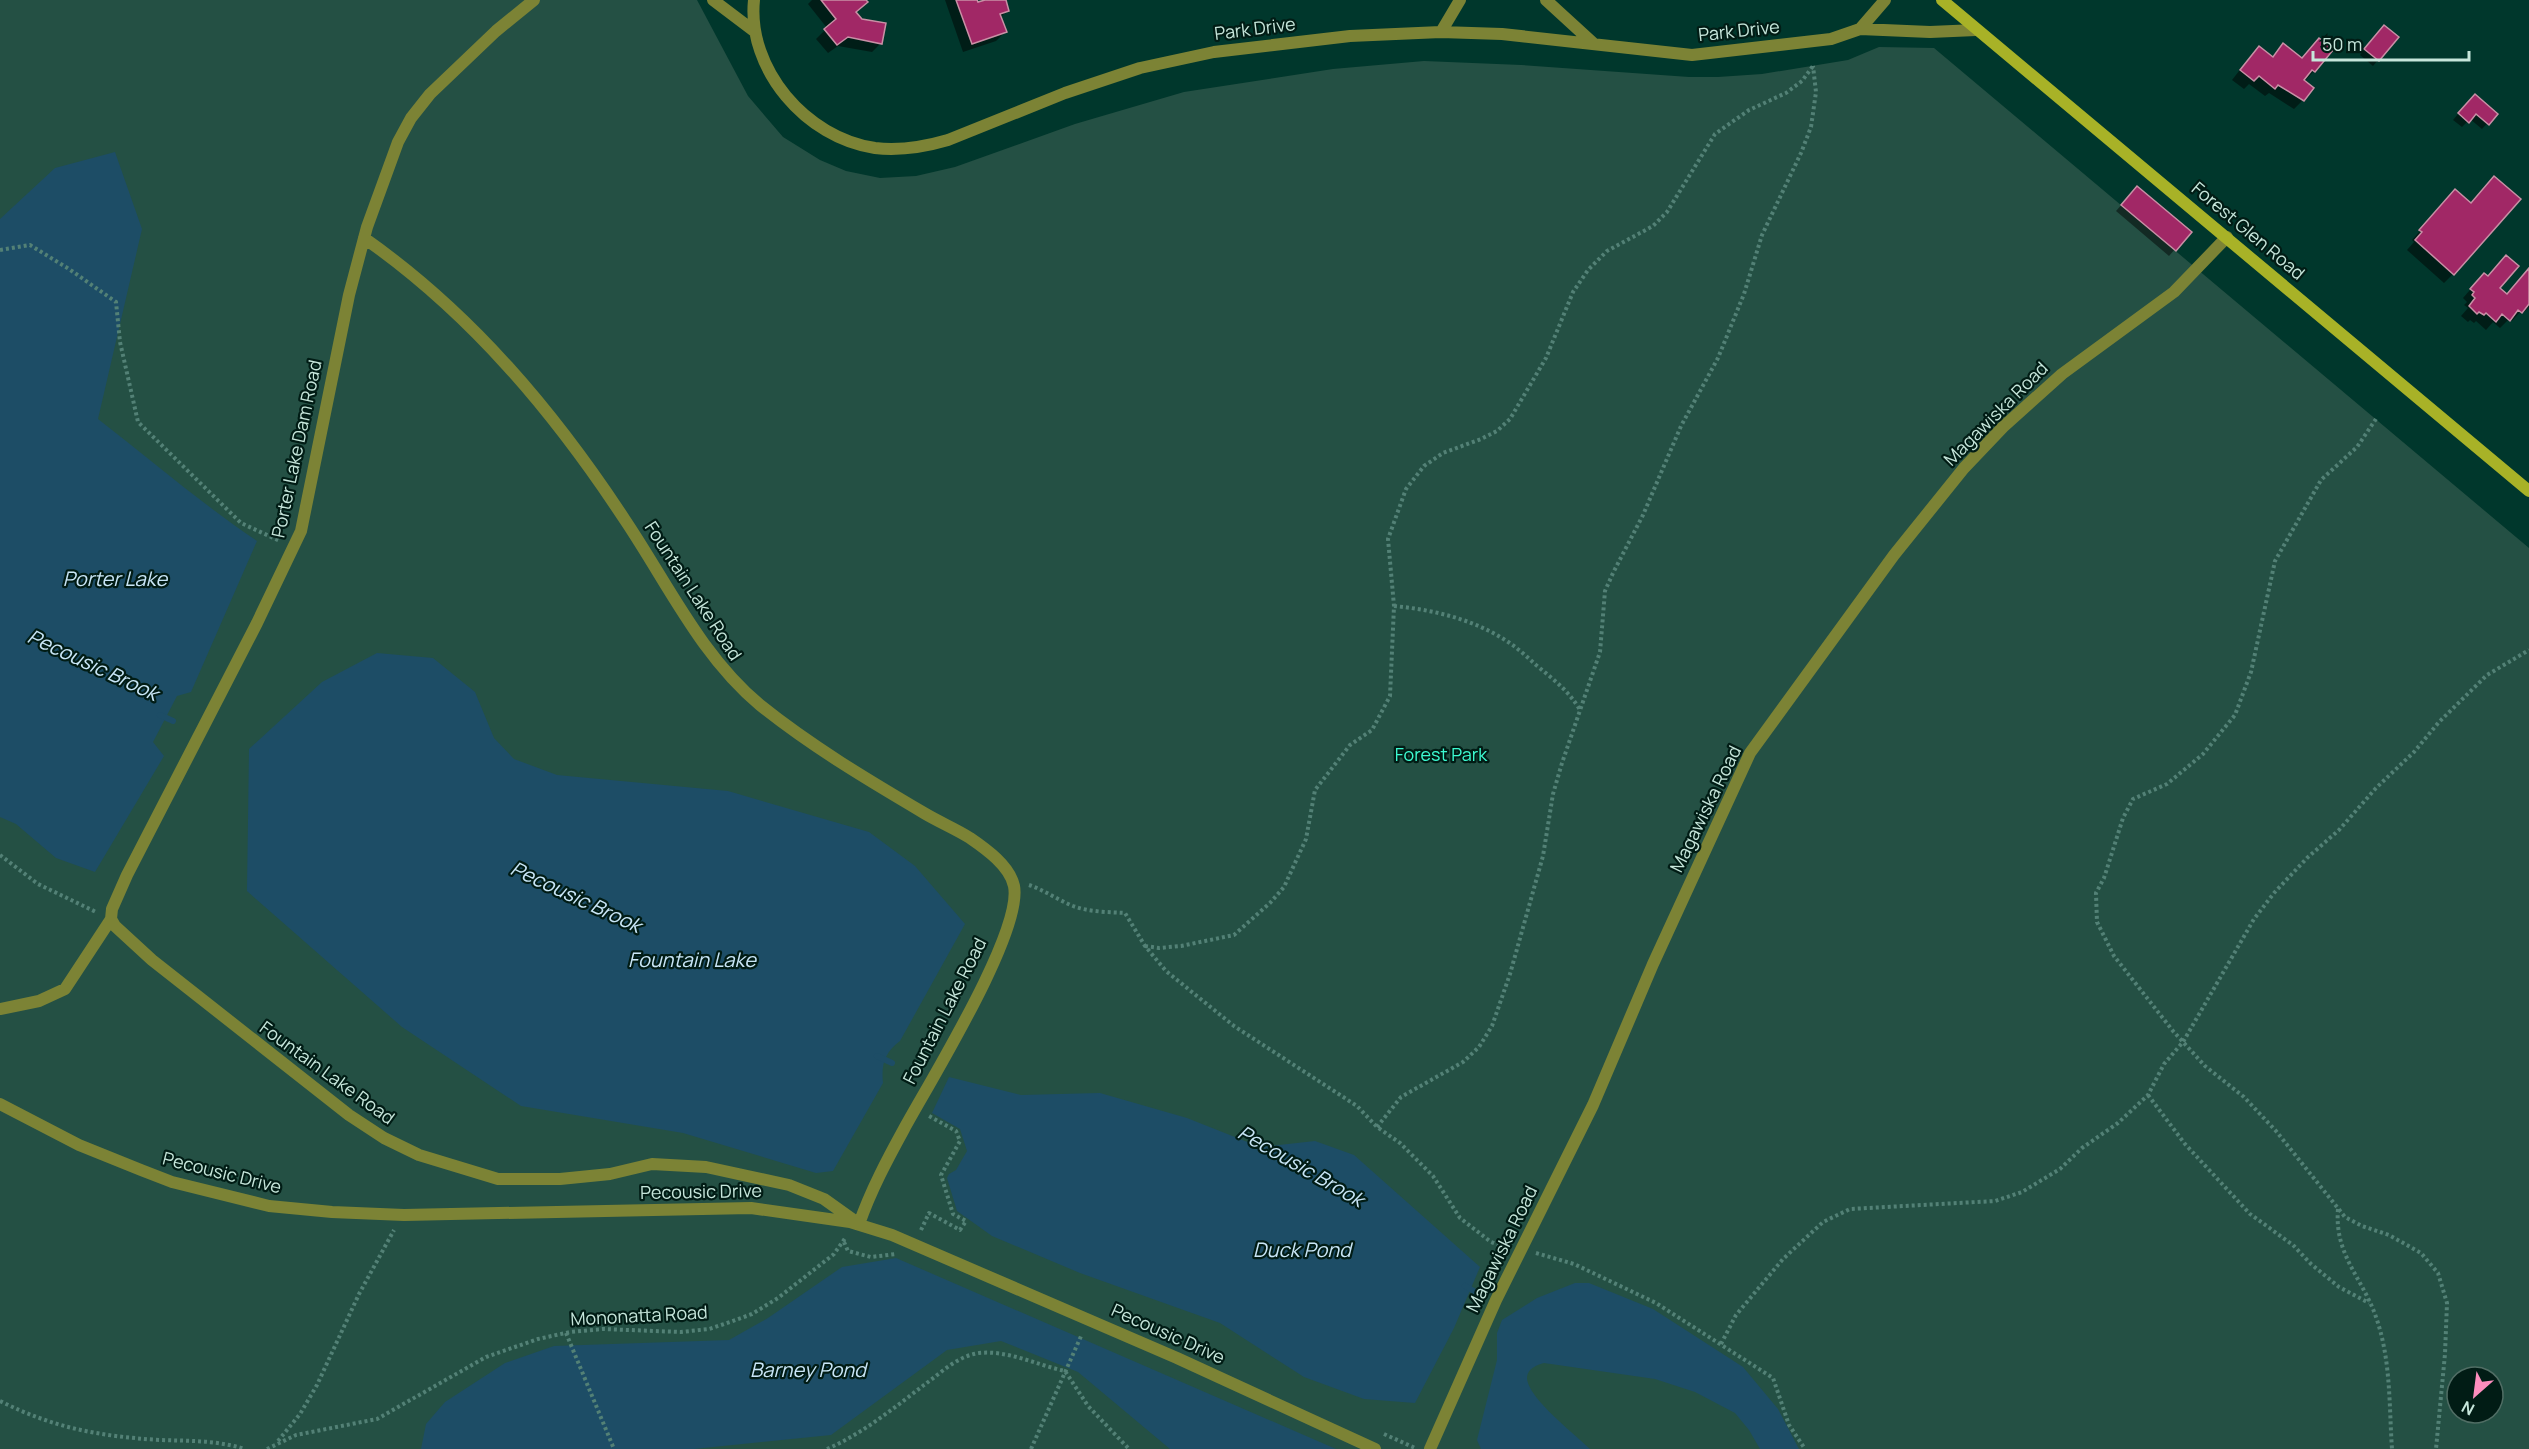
<svg xmlns="http://www.w3.org/2000/svg" width="2529" height="1449" font-family="Manrope,sans-serif">
<style>
.green{fill:#245044;fill-rule:evenodd}
.water{fill:#1d4d66}
.shadow{fill:#0007}
.lines{fill:none;stroke-linecap:round;stroke-linejoin:round}
.stream{stroke:#1d4d66;stroke-width:6}
.building{fill:#a12866;stroke:#c990a6;stroke-width:1.5}
.path{stroke:#538176;stroke-width:4;stroke-dasharray:3 3;stroke-linecap:butt}
.street{stroke:#7c8335;stroke-width:12}
.secondary{stroke:#a8b227;stroke-width:12}
.labels{text-anchor:middle;stroke-width:4.5;stroke-linejoin:round;paint-order:stroke}
.street-label{font-size:18px;fill:#c6e6db;stroke:#011c15}
.park-label{font-size:18px;fill:#3dfad1;stroke:#011c15}
.water-label{font-size:20px;font-style:italic;fill:#c9e6f7;stroke:#011c15}
</style>
<rect width="100%" height="100%" fill="#00372c"/>
<path class="green" d="M 0,0 L 697,0 L 748,96 L 783,137 L 820,160 L 846,171 L 880,178 L 916,176 L 955,167 L 1075,124 L 1184,92 L 1333,69 L 1424,61 L 1521,65 L 1689,77 L 1718,77 L 1762,74 L 1848,60 L 1879,47 L 1934,48 L 2529,548 L 2529,1449 L 0,1449 ZM 2457,1377 L 2493,1377 L 2493,1413 L 2457,1413 Z"/>
<path class="water" d="M 115,152 L 142,229 L 98,419 C 151,460 202,504 257,541 L 191,692 L 177,696 L 153,742 L 164,756 L 95,872 L 56,858 L 16,824 L 0,817 L 0,219 L 55,168 Z
M 377,653 L 433,658 L 475,692 L 494,738 L 514,759 L 557,775 L 728,791 L 869,832 L 915,866 L 965,924 L 900,1041 C 885,1052 881,1064 883,1083 L 833,1171 L 816,1173 L 683,1133 L 521,1106 L 402,1027 L 247,891 L 249,749 L 322,682 Z
M 949,1077 L 1021,1095 L 1100,1093 L 1187,1118 L 1260,1147 L 1315,1141 L 1354,1155 L 1480,1267 L 1454,1328 L 1415,1403 L 1364,1399 L 1304,1377 L 1220,1323 L 1080,1273 L 992,1236 L 957,1211 L 947,1178 L 949,1174 L 956,1170 L 967,1151 L 960,1129 L 932,1113 Z
M 896,1258 L 1336,1449 L 1170,1449 L 1078,1372 L 1001,1341 L 947,1350 L 831,1435 L 694,1449 L 421,1449 L 426,1424 L 445,1402 L 505,1363 L 554,1346 L 729,1340 L 768,1318 L 842,1267 Z
M 1575,1283 L 1589,1283 L 1653,1309 L 1743,1367 L 1778,1409 L 1799,1449 L 1760,1449 L 1749,1430 L 1735,1413 L 1695,1392 L 1655,1379 L 1544,1363 C 1537,1365 1528,1368 1527,1377 C 1526,1397 1576,1435 1590,1449 L 1481,1449 L 1477,1440 L 1497,1360 L 1497,1333 L 1502,1320 L 1537,1298 Z"/>
<path class="shadow" d="M 812,0 L 864,0 L 855,13 L 881,43 L 872,52 L 838,46 L 828,53 L 816,39 L 827,28 L 808,4 Z
M 945,0 L 976,0 L 977,4 L 990,0 L 1004,0 L 1008,10 L 1000,18 L 1005,32 L 996,41 L 963,52 Z
M 2378,32 L 2378,60 L 2373,66 L 2360,55 Z
M 2283,45 L 2314,71 L 2304,82 L 2303,100 L 2294,109 L 2269,93 L 2265,96 L 2249,84 L 2244,89 L 2232,80 L 2250,57 L 2272,58 Z
M 2469,101 L 2496,114 L 2482,129 L 2470,119 L 2462,127 L 2453,120 Z
M 2131,194 L 2190,232 L 2169,256 L 2116,211 Z
M 2447,200 L 2453,274 L 2444,283 L 2407,250 L 2414,242 L 2412,240 Z
M 2529,269 L 2529,307 L 2524,312 L 2522,310 L 2512,321 L 2509,319 L 2500,328 L 2493,322 L 2486,330 L 2476,321 L 2474,323 L 2470,320 L 2468,322 L 2461,316 L 2468,308 L 2464,305 L 2467,302 L 2463,298 L 2476,283 L 2498,288 L 2507,295 Z"/>
<g class="lines">
<path class="stream" d="M 160,715 L 173,721
M 877,1056 L 892,1063
M 1465,1286 L 1481,1295"/>
</g>
<path class="building" d="M 821,0 L 866,0 L 868,2 L 856,12 L 862,19 L 886,23 L 882,44 L 848,37 L 837,45 L 824,29 L 836,19 Z
M 956,0 L 977,0 L 978,2 L 985,0 L 1006,0 L 1009,11 L 1000,14 L 1007,32 L 972,44 Z
M 2384,25 L 2399,37 L 2379,61 L 2364,49 Z
M 2319,38 L 2334,49 L 2315,72 L 2312,70 L 2304,80 L 2314,88 L 2304,101 L 2278,85 L 2275,89 L 2259,76 L 2254,81 L 2240,70 L 2259,46 L 2273,57 L 2283,43 L 2302,58 Z
M 2475,94 L 2498,114 L 2489,125 L 2476,114 L 2469,123 L 2458,113 Z
M 2494,176 L 2521,199 L 2454,275 L 2415,240 L 2422,232 L 2419,230 L 2455,189 L 2471,203 Z
M 2137,186 L 2192,232 L 2176,251 L 2121,205 Z
M 2506,255 L 2519,266 L 2500,288 L 2507,294 L 2529,268 L 2529,304 L 2522,313 L 2518,310 L 2510,321 L 2502,314 L 2496,322 L 2486,313 L 2484,315 L 2479,312 L 2477,314 L 2469,306 L 2475,298 L 2472,295 L 2474,292 L 2470,289 L 2484,273 L 2488,276 Z"/>
<g class="lines">
<path class="path" d="M 0,250 L 30,245 L 69,269 L 116,302 L 120,342 L 138,422 L 241,523 L 280,541
M 2376,419 L 2357,447 L 2321,480 L 2275,561 L 2251,672 L 2235,715 L 2203,754 L 2167,784 L 2133,799 L 2123,818 L 2104,878 L 2096,893 L 2097,922 L 2114,956 L 2173,1031 L 2205,1066 L 2244,1097 L 2276,1131 L 2345,1217 L 2362,1226 L 2389,1235 L 2421,1253 L 2438,1273 L 2447,1303 L 2445,1354 L 2436,1449
M 1394,606 C 1435,610 1477,620 1511,644 C 1520,650 1528,658 1536,665 C 1553,679 1569,691 1580,710
M 0,855 L 38,884 L 96,912
M 1029,885 C 1044,890 1058,900 1073,906 C 1089,912 1108,912 1125,913 L 1145,946 L 1166,971 L 1234,1026 L 1357,1106 L 1377,1127 L 1400,1143 L 1433,1176 L 1460,1218 L 1491,1242 L 1506,1248
M 1145,946 L 1159,948 L 1181,946 L 1234,935 L 1270,903 L 1284,887 L 1306,839 L 1315,790 L 1350,745 L 1372,730 L 1390,696 L 1394,606 L 1388,539 L 1406,489 L 1424,466 L 1443,453 L 1481,439 L 1497,431 L 1510,419 L 1546,358 L 1573,292 L 1588,270 L 1607,251 L 1653,226 L 1667,212 L 1715,134 L 1749,110 L 1786,93 L 1802,81 L 1813,66
M 2148,1095 L 2185,1144 L 2250,1214 L 2293,1245 L 2311,1264 L 2339,1287 L 2369,1303
M 1377,1127 L 1401,1097 L 1463,1062 L 1479,1047 L 1492,1026 L 1510,974 L 1543,856 L 1553,794 L 1562,763 L 1600,652 L 1605,591 L 1613,573 L 1643,515 L 1681,426 L 1718,358 L 1744,294 L 1762,235 L 1801,153 L 1811,127 L 1816,92 L 1813,66
M 2338,1209 C 2334,1256 2364,1279 2377,1320 C 2391,1362 2389,1406 2392,1449
M 921,1230 L 929,1213 L 960,1230 L 966,1221 L 953,1214 L 941,1175 L 960,1141 L 956,1131 L 929,1116
M 844,1242 L 848,1251 L 871,1257 L 896,1254
M 1536,1253 L 1574,1264 L 1656,1303 L 1773,1378 L 1789,1425 L 1805,1449
M 566,1333 L 614,1449
M 1721,1344 L 1736,1315 L 1783,1259 L 1823,1222 L 1850,1209 L 1995,1201 L 2022,1192 L 2060,1169 L 2082,1148 L 2118,1123 L 2148,1095 L 2164,1064 L 2183,1042 L 2254,919 L 2274,893 L 2307,858 L 2339,830 L 2376,788 L 2414,752 L 2439,722 L 2487,675 L 2529,650
M 0,1401 C 54,1428 98,1436 159,1440 C 189,1441 216,1440 245,1449
M 1384,1434 L 1415,1448
M 278,1441 L 300,1414 L 317,1385 L 359,1294 L 394,1230
M 267,1449 L 296,1435 L 377,1419 L 486,1357 L 538,1339 L 570,1332 L 603,1329 L 681,1332 L 709,1329 L 730,1322 L 752,1314 L 778,1298 L 834,1254 L 846,1237
M 827,1449 C 862,1434 894,1408 924,1385 C 941,1373 957,1356 979,1353 C 1008,1350 1037,1365 1065,1371 L 1088,1406 L 1129,1449
M 1031,1449 L 1082,1334"/>
<path class="street" d="M 713,0 L 754,31
M 754,0 C 747,69 806,138 875,148 C 900,151 924,147 948,140 L 1065,93 L 1140,68 L 1214,52 L 1350,36 L 1441,32 L 1502,34 L 1692,55 L 1831,39 L 1860,29 L 1930,32 L 1976,30
M 1546,0 L 1594,44
M 1860,29 L 1885,0
M 1441,32 L 1460,0
M 111,919 L 115,926 L 152,960 L 349,1115 L 384,1138 L 419,1155 L 498,1179 L 560,1179 L 610,1174 L 652,1164 L 706,1167 L 789,1185 L 824,1199 L 859,1224 C 871,1190 887,1160 904,1129 C 929,1083 1023,932 1014,886 C 1010,866 986,849 970,838 C 956,829 939,822 924,813 C 868,780 811,746 760,705 C 701,656 668,584 625,520 C 554,412 471,313 364,238
M 0,1009 L 39,1001 L 65,989 L 111,919 L 112,909 L 127,875 L 257,623 L 301,531 L 349,295 L 367,227 L 398,142 L 411,118 L 430,94 L 496,31 L 534,0
M 0,1104 L 79,1145 L 141,1170 L 172,1182 L 269,1206 L 332,1212 L 404,1215 L 751,1208 L 850,1222 L 892,1235 L 1177,1358 L 1375,1449
M 1430,1449 L 1496,1300 L 1593,1105 L 1653,964 L 1750,753 L 1894,555 L 1964,468 L 2003,427 L 2062,374 L 2174,292 L 2227,237"/>
<path class="secondary" d="M 1942,0 L 2529,491"/>
</g>
<g class="labels">
<g class="street-label">
<text transform="translate(1255 29) rotate(-7)" y="6">Park Drive</text>
<text transform="translate(1739 31) rotate(-6)" y="6">Park Drive</text>
<text transform="translate(2248 231) rotate(40)" y="6">Forest Glen Road</text>
<text transform="translate(1996 414) rotate(-45)" y="6">Magawiska Road</text>
<text transform="translate(297 449) rotate(-78)" y="6">Porter Lake Dam Road</text>
<text transform="translate(693 591) rotate(57)" y="6">Fountain Lake Road</text>
<text transform="translate(1706 809) rotate(-64)" y="6">Magawiska Road</text>
<text transform="translate(945 1011) rotate(-63)" y="6">Fountain Lake Road</text>
<text transform="translate(327 1073) rotate(36)" y="6">Fountain Lake Road</text>
<text transform="translate(222 1173) rotate(14)" y="6">Pecousic Drive</text>
<text transform="translate(701 1192) rotate(-1)" y="6">Pecousic Drive</text>
<text transform="translate(1502 1249) rotate(-64)" y="6">Magawiska Road</text>
<text transform="translate(639 1316) rotate(-3)" y="6">Mononatta Road</text>
<text transform="translate(1168 1334) rotate(24)" y="6">Pecousic Drive</text>
</g>
<g class="park-label">
<text x="1441" y="761">Forest Park</text>
</g>
<g class="water-label">
<text x="115" y="586">Porter Lake</text>
<text transform="translate(93 665) rotate(25)" y="7">Pecousic Brook</text>
<text transform="translate(576 897) rotate(25)" y="7">Pecousic Brook</text>
<text x="692" y="967">Fountain Lake</text>
<text transform="translate(1301 1166) rotate(30)" y="7">Pecousic Brook</text>
<text x="1302" y="1257">Duck Pond</text>
<text x="808" y="1377">Barney Pond</text>
</g>
</g>
<g transform="translate(2475 1395) rotate(208)"><circle r="28" fill="#011c15" stroke="#506d64" stroke-width="1.5"/>
<path d="M0-4.5L10 22L0 15L-10 22Z" fill="#fd8ebe"/>
<text y="-9" font-size="16" font-weight="bold" text-anchor="middle" fill="#c6e6db">N</text>
</g>
<path d="M2313 51v9h156v-9" fill="none" stroke="#c6e6db" stroke-width="3"/>
<text x="2322" y="51" font-size="18" fill="#c6e6db" stroke="#011c15" stroke-width="4.5" paint-order="stroke">50 m</text>
</svg>
